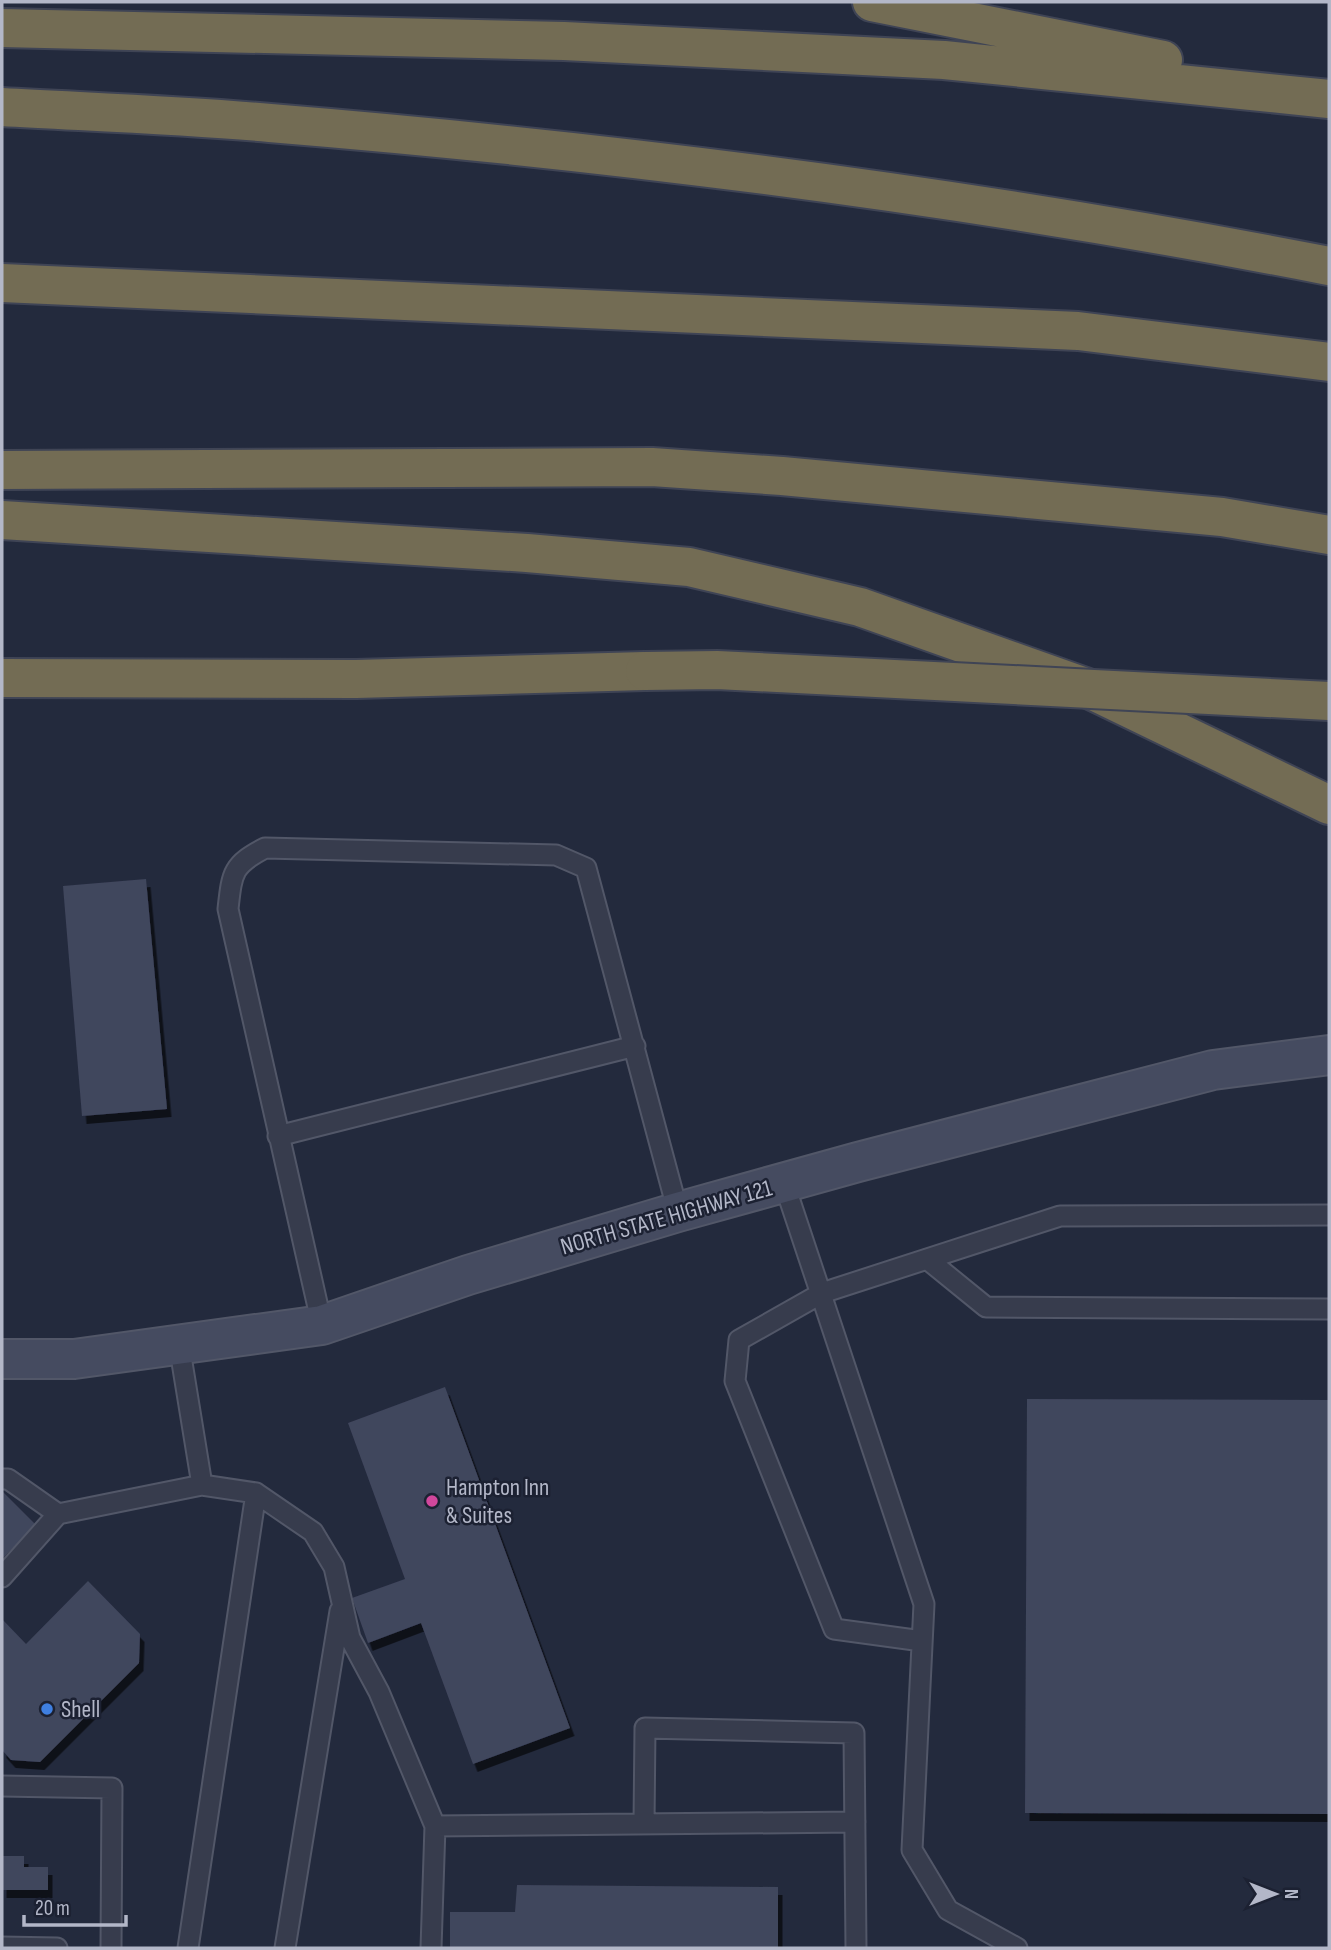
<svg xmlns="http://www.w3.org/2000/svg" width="1331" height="1950" font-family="'Sofia Sans Condensed',sans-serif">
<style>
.building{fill:#40465d;filter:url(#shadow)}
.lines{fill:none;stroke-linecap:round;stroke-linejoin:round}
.service-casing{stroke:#525768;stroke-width:23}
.secondary-casing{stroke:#525768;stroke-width:42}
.motorway-casing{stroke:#3f4455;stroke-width:42}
.service{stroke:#373c4d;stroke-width:19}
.secondary{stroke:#454b60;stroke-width:38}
.motorway{stroke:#736c54;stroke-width:38}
.motorway-bridge-casing{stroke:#3f4455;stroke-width:42;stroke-linecap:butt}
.motorway-bridge{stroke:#736c54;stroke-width:38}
.hotel-dot{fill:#d1479c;stroke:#1c2132;stroke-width:2.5}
.shop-dot{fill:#3f7fe0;stroke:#1c2132;stroke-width:2.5}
.labels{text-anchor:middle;stroke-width:5;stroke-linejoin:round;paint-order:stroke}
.street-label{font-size:24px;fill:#b3b7c8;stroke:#1c2132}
.poi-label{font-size:24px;fill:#b3b7c8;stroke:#1c2132;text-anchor:start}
</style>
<defs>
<filter id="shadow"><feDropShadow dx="4.5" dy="8" stdDeviation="0" flood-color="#0009"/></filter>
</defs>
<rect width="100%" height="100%" fill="#232a3d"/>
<path class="building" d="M 146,879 L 167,1109 L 82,1116 L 63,886 Z
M 445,1387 L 570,1728 L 473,1764 L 421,1623 L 368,1643 L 352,1598 L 405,1579 L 348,1423 Z
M 1027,1399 L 1329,1400 L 1329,1814 L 1025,1813 Z
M 2,1491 L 36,1525 L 2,1559 Z
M 88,1581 L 140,1634 L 139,1663 L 40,1762 L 11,1760 L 2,1750 L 2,1619 L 26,1644 Z
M 2,1856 L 24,1856 L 24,1867 L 48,1867 L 48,1890 L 2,1890 Z
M 517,1885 L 778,1887 L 778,1948 L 450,1948 L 450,1912 L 515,1912 Z"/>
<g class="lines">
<g class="service-casing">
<path id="service" d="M 278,1136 L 635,1046
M 784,1183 L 924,1604 L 912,1850 L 948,1910 L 1017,1948
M 927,1259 L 986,1307 L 1329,1309
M 322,1325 L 228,909 C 232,873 232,865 265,848 L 556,855 L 586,868 L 678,1212
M 2,1479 L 8,1479 L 58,1514 L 202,1485 L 179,1344
M 202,1485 L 256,1493
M 2,1577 L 58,1514
M 922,1641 L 834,1629 L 735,1381 L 739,1340 L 822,1293 L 1060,1216 L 1329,1215
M 2,1786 L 112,1788 L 111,1948
M 644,1824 L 645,1728 L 854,1733 L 856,1948
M 2,1947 L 57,1948
M 188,1948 L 256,1493 L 313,1532 L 334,1567 L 350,1638 L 379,1692 L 435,1826
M 285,1948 L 340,1611
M 431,1948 L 435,1826 L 855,1822"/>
</g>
<g class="secondary-casing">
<path id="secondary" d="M 2,1359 L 74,1359 L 322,1325 L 468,1275 L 678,1212 L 858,1162 L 1213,1070 L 1329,1055"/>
</g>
<g class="motorway-casing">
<path id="motorway" d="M 872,2 L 1163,60
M 2,28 L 564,41 L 944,60 L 1329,99
M 2,107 C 91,112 181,115 270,123 C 625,152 980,198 1329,266
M 2,283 L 1078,331 L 1329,362
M 2,470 L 652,467 L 782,476 L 1222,517 L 1329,535
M 2,520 L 527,553 L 689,567 L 860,607 L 1085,687 L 1329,805
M 2,678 L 356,679 L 645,671"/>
</g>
<use href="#service" class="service"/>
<use href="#secondary" class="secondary"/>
<use href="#motorway" class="motorway"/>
<g class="motorway-bridge-casing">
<path id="motorway-bridge" d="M 645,671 L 717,670 L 1329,701"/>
</g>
<use href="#motorway-bridge" class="motorway-bridge"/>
</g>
<circle class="hotel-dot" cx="432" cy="1501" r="7"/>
<circle class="shop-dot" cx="47" cy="1709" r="7"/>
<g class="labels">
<g class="street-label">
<text transform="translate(666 1217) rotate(-16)" y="8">NORTH STATE HIGHWAY 121</text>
</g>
<g class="poi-label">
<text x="446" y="1495">Hampton Inn<tspan x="446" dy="28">&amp; Suites</tspan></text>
<text x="61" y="1717">Shell</text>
</g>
</g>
<rect width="1331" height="1950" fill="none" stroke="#b3b7c8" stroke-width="7"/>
<g transform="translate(1275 1894) rotate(90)" stroke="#1c2132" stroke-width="5" paint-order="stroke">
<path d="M0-5L12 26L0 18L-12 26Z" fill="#b3b7c8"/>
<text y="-10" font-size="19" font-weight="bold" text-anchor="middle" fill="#b3b7c8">N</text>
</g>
<path d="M24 1915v10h102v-10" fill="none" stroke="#b3b7c8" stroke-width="3.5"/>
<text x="35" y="1915" font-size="21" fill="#b3b7c8" stroke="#1c2132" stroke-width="5" paint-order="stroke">20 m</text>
</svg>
